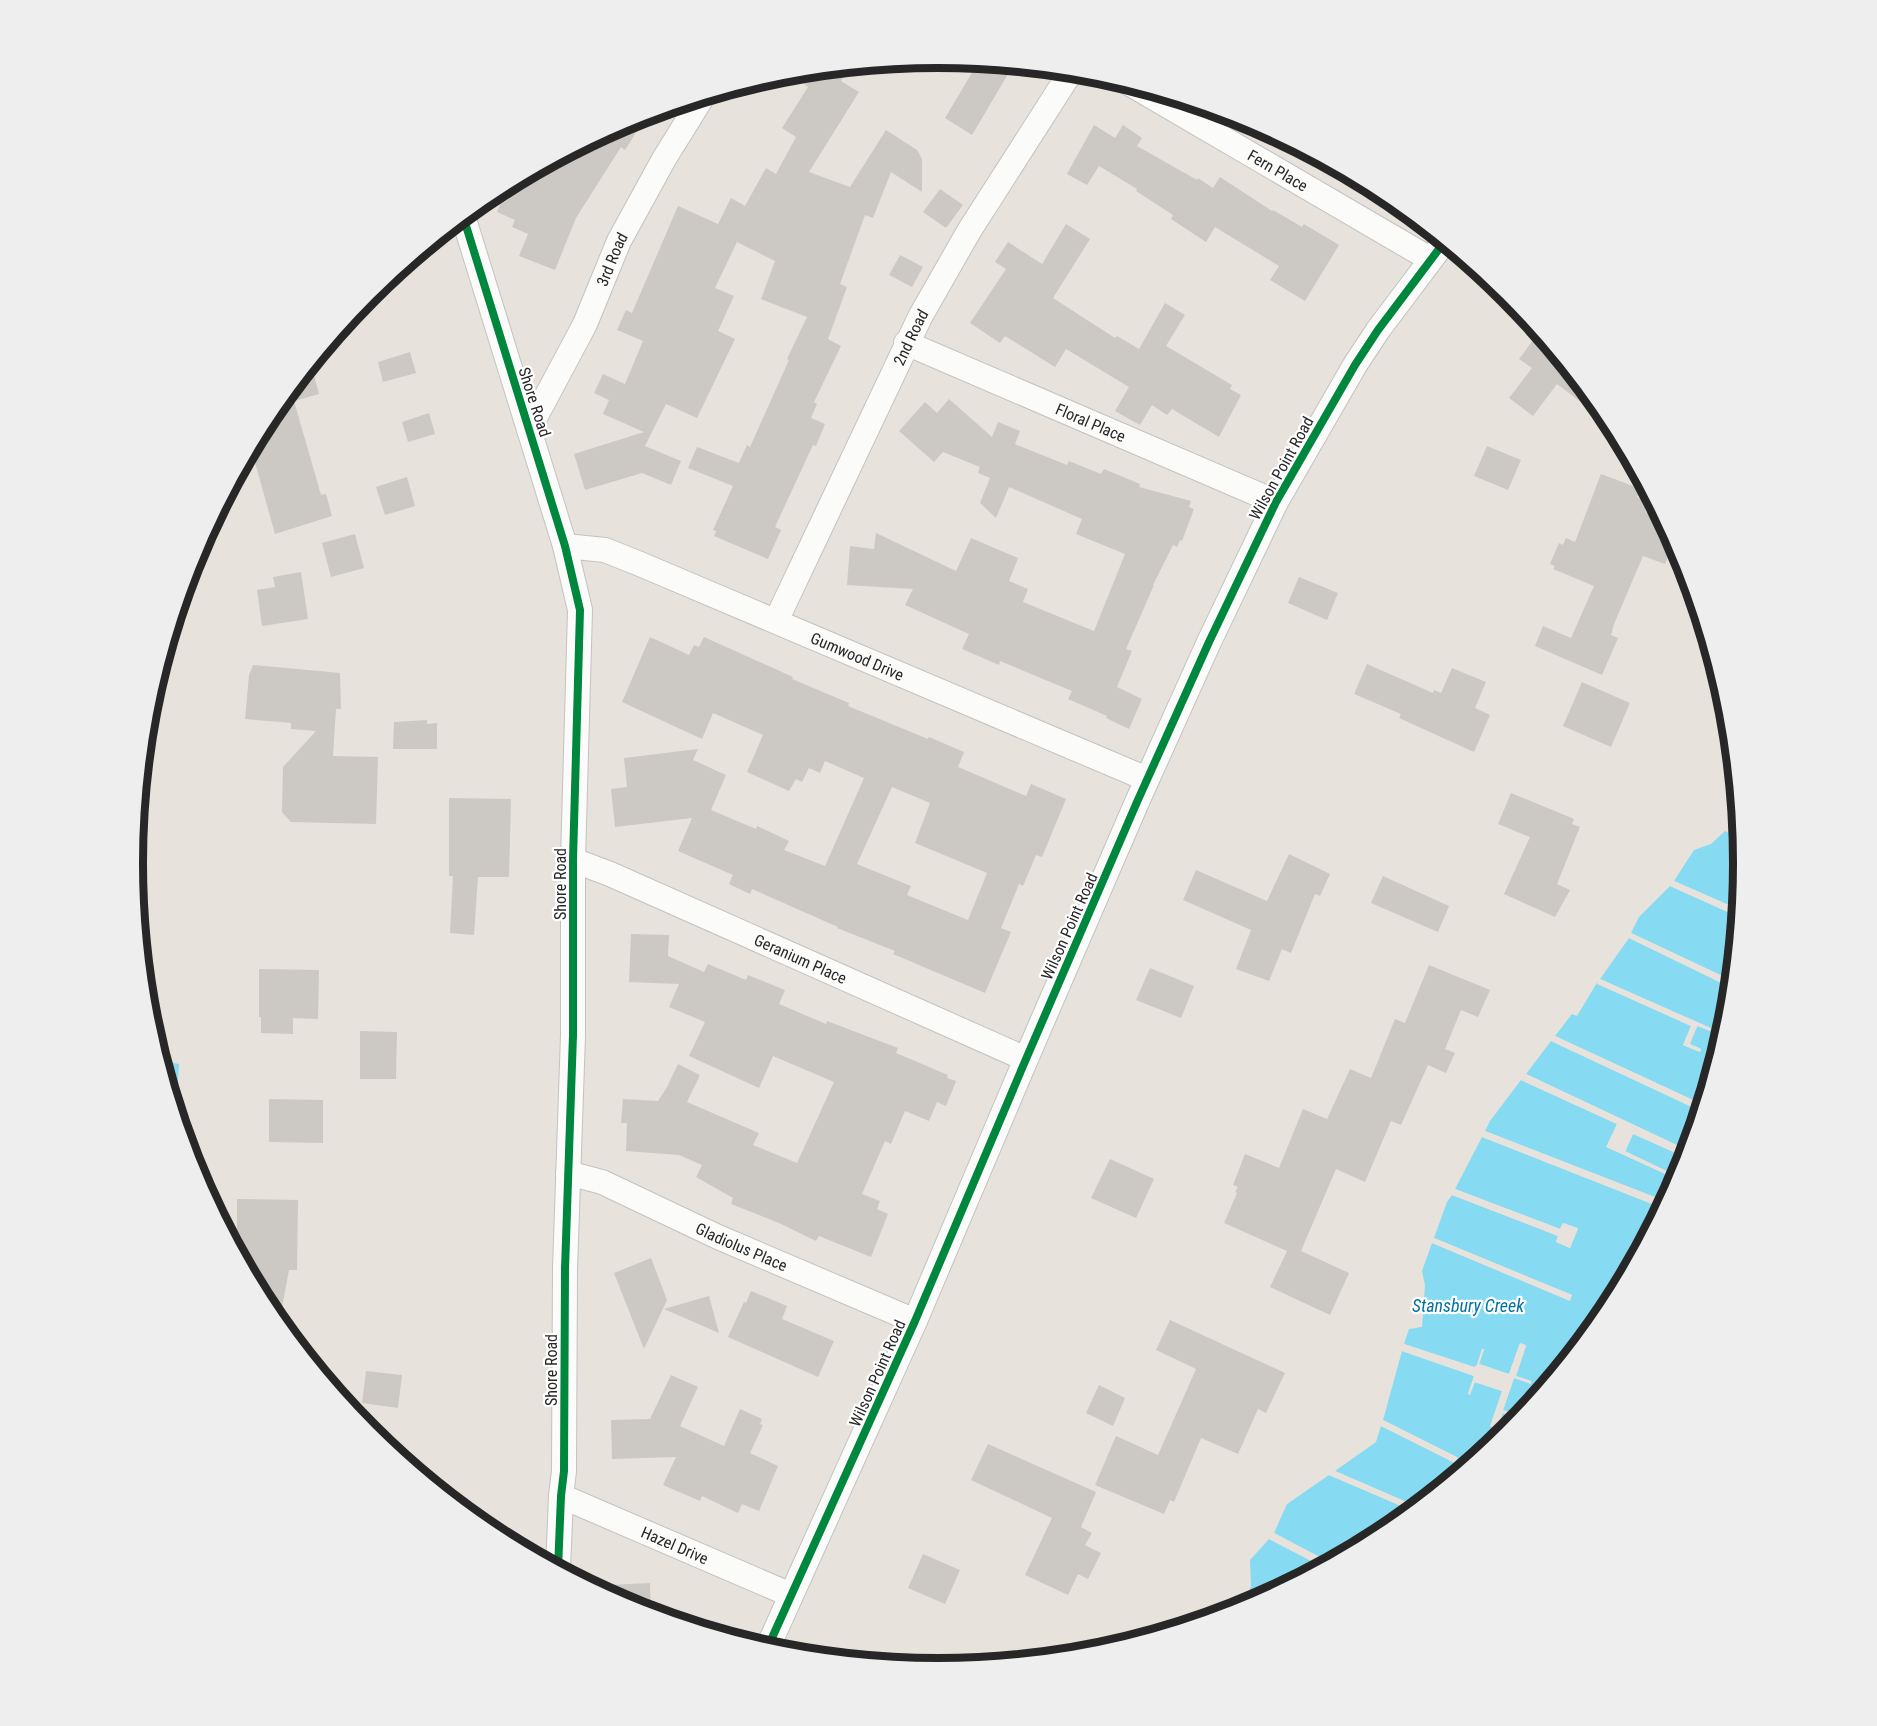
<svg xmlns="http://www.w3.org/2000/svg" width="1877" height="1726" font-family="'Roboto Condensed',sans-serif">
<style>
.water{fill:#86dbf2}
.pier{fill:#e7e2dc}
.building{fill:#ccc8c3;fill-rule:evenodd}
.lines{fill:none;stroke-linecap:round;stroke-linejoin:round}
.minor-casing{stroke:#c3c2c3;stroke-width:26}
.minor{stroke:#fbfbfa;stroke-width:24}
.cycleway-casing{stroke:#fff;stroke-width:11}
.cycleway{stroke:#00873e;stroke-width:8}
.labels{text-anchor:middle;stroke-width:4.5;stroke-linejoin:round;paint-order:stroke}
.street-label{font-size:16px;fill:#272727;stroke:#fff}
.water-label{font-size:18px;font-style:italic;fill:#0072a3;stroke:#fff}
.rim{fill:none;stroke:#272727;stroke-width:8}
</style>
<rect width="100%" height="100%" fill="#e7e2dc"/>
<path class="water" d="M 1734,761 L 1742,833 L 1728,826 L 1731,812 Z
M 1725,831 L 1742,840 L 1744,863 L 1740,910 L 1674,881 L 1694,850 L 1711,844 Z
M 1670,886 L 1739,917 L 1733,981 L 1631,933 L 1639,917 Z
M 1629,938 L 1732,988 L 1729,1021 L 1683,1172 L 1608,1311 L 1508,1433 L 1469,1466 L 1457,1460 L 1457,1457 L 1383,1420 L 1402,1351 L 1474,1376 L 1468,1394 L 1474,1382 L 1502,1391 L 1491,1426 L 1497,1428 L 1503,1413 L 1518,1418 L 1519,1417 L 1503,1410 L 1514,1378 L 1531,1383 L 1531,1381 L 1516,1376 L 1526,1346 L 1520,1343 L 1509,1374 L 1479,1364 L 1484,1350 L 1482,1349 L 1477,1365 L 1474,1367 L 1404,1344 L 1409,1329 L 1422,1327 L 1425,1285 L 1422,1271 L 1432,1243 L 1569,1300 L 1572,1295 L 1434,1238 L 1447,1202 L 1452,1195 L 1558,1236 L 1556,1242 L 1570,1248 L 1578,1229 L 1563,1223 L 1560,1229 L 1455,1189 L 1482,1137 L 1662,1208 L 1665,1201 L 1485,1131 L 1490,1121 L 1521,1080 L 1617,1124 L 1607,1147 L 1670,1176 L 1671,1173 L 1625,1151 L 1633,1133 L 1680,1155 L 1683,1148 L 1526,1074 L 1551,1041 L 1698,1110 L 1701,1104 L 1555,1036 L 1572,1014 L 1577,1016 L 1598,981 L 1597,984 L 1691,1026 L 1683,1045 L 1700,1052 L 1701,1049 L 1689,1044 L 1698,1025 L 1710,1031 L 1711,1028 L 1600,979 Z
M 160,1061 L 179,1064 L 176,1113 Z
M 1381,1426 L 1465,1468 L 1418,1507 L 1335,1471 L 1376,1442 Z
M 1329,1475 L 1413,1511 L 1386,1533 L 1331,1563 L 1274,1533 L 1287,1504 Z
M 1269,1539 L 1323,1567 L 1243,1609 L 1251,1586 L 1250,1560 Z"/>
<path class="pier" d="M 1674,881 L 1740,910 L 1740,913 L 1672,884 Z
M 1672,884 L 1740,914 L 1739,917 L 1670,886 Z
M 1631,933 L 1733,981 L 1732,984 L 1662,951 L 1732,985 L 1732,988 L 1629,938 Z
M 1600,979 L 1711,1029 L 1710,1031 L 1697,1026 L 1690,1044 L 1701,1049 L 1700,1052 L 1683,1045 L 1691,1026 L 1597,983 Z
M 1555,1036 L 1702,1104 L 1699,1110 L 1551,1041 L 1553,1038 L 1698,1106 L 1554,1038 Z
M 1526,1074 L 1683,1148 L 1680,1155 L 1633,1134 L 1625,1152 L 1671,1173 L 1670,1176 L 1606,1147 L 1617,1124 L 1521,1080 L 1523,1077 L 1619,1122 L 1620,1125 L 1610,1146 L 1622,1151 L 1633,1130 L 1679,1151 L 1680,1150 L 1524,1077 Z
M 1485,1131 L 1665,1201 L 1663,1208 L 1482,1137 L 1483,1134 L 1661,1204 L 1484,1134 Z
M 1455,1189 L 1560,1229 L 1563,1223 L 1578,1228 L 1570,1248 L 1556,1242 L 1558,1236 L 1452,1195 L 1453,1193 L 1559,1233 L 1561,1236 L 1560,1241 L 1569,1244 L 1574,1230 L 1564,1226 L 1562,1231 L 1559,1232 L 1454,1192 Z
M 1434,1238 L 1572,1295 L 1570,1301 L 1432,1243 L 1433,1241 L 1568,1296 L 1433,1240 Z
M 1520,1343 L 1526,1345 L 1516,1376 L 1531,1381 L 1531,1384 L 1514,1378 L 1503,1410 L 1519,1416 L 1518,1419 L 1503,1413 L 1497,1429 L 1490,1426 L 1502,1391 L 1475,1382 L 1470,1395 L 1468,1394 L 1474,1376 L 1402,1351 L 1403,1349 L 1475,1373 L 1477,1375 L 1476,1379 L 1504,1389 L 1505,1392 L 1495,1425 L 1522,1347 L 1512,1376 L 1509,1377 L 1479,1367 L 1473,1370 L 1403,1347 L 1404,1344 L 1474,1367 L 1477,1365 L 1482,1349 L 1484,1349 L 1479,1364 L 1509,1374 Z
M 1383,1420 L 1458,1458 L 1457,1460 L 1469,1466 L 1465,1468 L 1381,1426 L 1382,1424 L 1454,1459 L 1382,1423 Z
M 1335,1471 L 1418,1507 L 1416,1509 L 1334,1474 Z
M 1332,1473 L 1414,1509 L 1415,1509 L 1413,1511 L 1329,1475 Z
M 1274,1533 L 1331,1563 L 1328,1564 L 1272,1535 Z
M 1271,1536 L 1324,1564 L 1325,1566 L 1323,1567 L 1269,1539 Z"/>
<path class="building" d="M 979,61 L 1014,64 L 972,135 L 945,118 Z
M 829,68 L 843,77 L 841,81 L 859,92 L 809,172 L 850,187 L 886,130 L 917,150 L 922,159 L 922,192 L 891,172 L 873,218 L 865,215 L 840,284 L 847,287 L 828,339 L 841,346 L 814,402 L 817,404 L 811,418 L 825,424 L 816,446 L 813,445 L 775,527 L 781,530 L 768,559 L 714,536 L 716,531 L 713,530 L 733,486 L 688,468 L 697,447 L 739,463 L 747,445 L 750,447 L 789,360 L 787,359 L 807,317 L 761,299 L 775,261 L 737,242 L 715,288 L 734,296 L 718,331 L 735,339 L 697,418 L 666,404 L 645,446 L 681,461 L 671,485 L 642,473 L 585,490 L 574,454 L 644,432 L 603,414 L 609,400 L 594,393 L 603,374 L 625,384 L 643,341 L 617,330 L 626,310 L 632,313 L 678,206 L 718,224 L 731,198 L 745,206 L 766,168 L 776,174 L 796,137 L 782,128 L 808,87 L 804,84 L 812,69 Z
M 649,112 L 625,150 L 621,147 L 576,218 L 555,270 L 519,256 L 528,234 L 512,227 L 515,220 L 497,212 L 509,183 L 630,118 Z
M 1094,125 L 1115,138 L 1123,125 L 1142,138 L 1137,146 L 1197,180 L 1198,178 L 1213,188 L 1220,177 L 1272,211 L 1273,210 L 1302,227 L 1304,224 L 1339,245 L 1305,301 L 1270,280 L 1279,266 L 1215,227 L 1206,242 L 1171,219 L 1173,215 L 1136,191 L 1137,189 L 1099,166 L 1087,185 L 1067,174 Z
M 940,189 L 963,205 L 946,228 L 923,212 Z
M 1066,224 L 1090,239 L 1053,298 L 1115,338 L 1117,336 L 1139,349 L 1165,303 L 1185,315 L 1166,346 L 1232,385 L 1230,389 L 1241,395 L 1219,437 L 1172,409 L 1167,415 L 1152,405 L 1140,425 L 1115,411 L 1129,387 L 1066,349 L 1055,367 L 1005,336 L 1000,343 L 970,323 L 1006,269 L 995,262 L 1008,242 L 1042,264 Z
M 900,255 L 923,267 L 912,287 L 889,275 Z
M 1540,331 L 1604,409 L 1598,415 L 1557,384 L 1533,416 L 1509,398 L 1532,368 L 1519,359 Z
M 410,352 L 416,373 L 383,382 L 378,362 Z
M 311,364 L 319,394 L 294,401 L 321,495 L 326,494 L 332,516 L 275,534 L 251,448 L 269,415 Z
M 949,399 L 992,437 L 998,422 L 1020,431 L 1015,444 L 1067,465 L 1069,461 L 1101,474 L 1104,469 L 1140,484 L 1139,487 L 1191,501 L 1189,507 L 1194,509 L 1182,541 L 1180,540 L 1177,547 L 1173,545 L 1153,585 L 1154,585 L 1126,649 L 1132,651 L 1117,687 L 1142,699 L 1129,729 L 1106,718 L 1107,716 L 1068,699 L 1072,691 L 1000,661 L 999,665 L 962,649 L 969,634 L 905,605 L 913,589 L 847,585 L 850,546 L 874,549 L 876,533 L 956,571 L 971,538 L 1018,558 L 1009,581 L 1028,589 L 1023,602 L 1094,631 L 1125,554 L 1076,534 L 1082,519 L 1009,487 L 996,518 L 980,503 L 990,478 L 978,473 L 980,467 L 943,452 L 934,462 L 899,431 L 925,402 L 937,413 Z
M 429,413 L 435,434 L 408,442 L 402,422 Z
M 1487,446 L 1521,460 L 1508,490 L 1474,476 Z
M 1601,474 L 1641,489 L 1637,497 L 1649,502 L 1645,512 L 1665,521 L 1675,539 L 1665,564 L 1643,556 L 1614,624 L 1611,635 L 1618,638 L 1602,675 L 1535,646 L 1543,626 L 1571,638 L 1594,586 L 1553,569 L 1555,566 L 1550,564 L 1559,543 L 1563,545 L 1566,538 L 1575,542 Z
M 407,477 L 415,506 L 385,515 L 376,487 Z
M 355,534 L 364,568 L 331,577 L 322,543 Z
M 301,572 L 308,619 L 262,626 L 257,590 L 275,587 L 273,577 Z
M 1299,577 L 1338,593 L 1327,620 L 1288,603 Z
M 650,637 L 689,655 L 694,645 L 699,647 L 704,637 L 793,677 L 792,679 L 849,703 L 848,706 L 928,739 L 929,737 L 964,752 L 958,767 L 1026,796 L 1031,784 L 1066,799 L 1042,857 L 1036,855 L 1023,886 L 1019,884 L 1001,928 L 1011,932 L 985,993 L 893,954 L 895,951 L 837,928 L 838,927 L 752,889 L 750,894 L 729,884 L 733,875 L 678,851 L 692,818 L 615,827 L 611,789 L 627,787 L 624,758 L 698,749 L 693,760 L 726,775 L 711,810 L 756,829 L 757,826 L 789,841 L 784,850 L 825,866 L 864,778 L 825,761 L 820,773 L 809,768 L 802,782 L 796,779 L 789,791 L 747,772 L 763,735 L 713,713 L 702,739 L 622,702 ZM 892,787 L 930,803 L 915,843 L 987,873 L 968,920 L 907,895 L 911,886 L 857,864 Z
M 1367,664 L 1433,693 L 1434,690 L 1441,693 L 1452,668 L 1486,682 L 1475,708 L 1490,715 L 1474,752 L 1399,718 L 1401,714 L 1354,694 Z
M 253,665 L 340,673 L 341,709 L 336,709 L 333,756 L 378,757 L 376,824 L 291,822 L 282,812 L 283,767 L 316,731 L 291,729 L 291,723 L 245,719 L 249,675 Z
M 1582,682 L 1630,703 L 1611,747 L 1563,726 Z
M 427,720 L 427,724 L 437,723 L 437,749 L 393,749 L 394,722 Z
M 1511,793 L 1574,819 L 1572,824 L 1580,827 L 1557,884 L 1570,890 L 1555,917 L 1504,894 L 1530,837 L 1498,824 Z
M 449,798 L 511,799 L 509,877 L 478,877 L 474,935 L 450,933 L 453,876 L 449,876 Z
M 1289,854 L 1330,874 L 1320,896 L 1315,894 L 1291,953 L 1282,949 L 1269,981 L 1236,969 L 1251,930 L 1183,900 L 1196,870 L 1267,901 Z
M 1383,876 L 1449,906 L 1438,932 L 1371,903 Z
M 631,934 L 669,935 L 668,956 L 704,972 L 708,964 L 746,980 L 748,975 L 785,990 L 779,1004 L 826,1024 L 827,1021 L 898,1048 L 896,1053 L 948,1075 L 947,1078 L 956,1081 L 946,1106 L 937,1102 L 929,1121 L 905,1111 L 891,1144 L 885,1141 L 862,1194 L 880,1201 L 877,1209 L 888,1214 L 871,1257 L 819,1236 L 816,1241 L 779,1223 L 731,1204 L 733,1198 L 696,1177 L 702,1165 L 679,1155 L 626,1151 L 627,1123 L 621,1123 L 623,1099 L 658,1101 L 667,1087 L 678,1064 L 700,1075 L 687,1102 L 759,1133 L 753,1145 L 797,1163 L 834,1082 L 773,1056 L 759,1088 L 689,1056 L 705,1022 L 669,1007 L 679,984 L 629,982 Z
M 1429,965 L 1490,990 L 1478,1017 L 1461,1010 L 1445,1049 L 1455,1053 L 1446,1073 L 1428,1065 L 1401,1125 L 1391,1121 L 1365,1182 L 1336,1169 L 1301,1251 L 1349,1273 L 1330,1315 L 1270,1287 L 1287,1251 L 1224,1223 L 1237,1193 L 1235,1192 L 1238,1187 L 1233,1185 L 1245,1154 L 1279,1168 L 1303,1109 L 1327,1119 L 1350,1069 L 1371,1078 L 1395,1019 L 1405,1023 Z
M 1150,968 L 1194,986 L 1181,1018 L 1136,1000 Z
M 259,969 L 319,970 L 318,1019 L 293,1018 L 293,1034 L 261,1033 L 261,1017 L 259,1017 Z
M 360,1031 L 397,1032 L 396,1079 L 360,1079 Z
M 269,1099 L 323,1100 L 323,1143 L 269,1142 Z
M 1110,1159 L 1154,1179 L 1136,1218 L 1091,1198 Z
M 237,1199 L 298,1200 L 297,1270 L 289,1270 L 279,1323 L 268,1311 L 237,1252 Z
M 651,1258 L 667,1300 L 644,1349 L 614,1273 Z
M 751,1291 L 787,1306 L 782,1319 L 834,1341 L 818,1377 L 728,1337 L 744,1302 L 746,1303 Z
M 709,1296 L 719,1333 L 664,1309 Z
M 1170,1320 L 1285,1373 L 1266,1413 L 1258,1409 L 1238,1454 L 1201,1438 L 1174,1502 L 1170,1500 L 1164,1514 L 1095,1485 L 1116,1436 L 1158,1455 L 1196,1369 L 1156,1350 Z
M 366,1371 L 402,1375 L 398,1408 L 362,1403 Z
M 671,1375 L 698,1387 L 680,1426 L 724,1446 L 740,1409 L 762,1419 L 760,1424 L 763,1425 L 750,1453 L 778,1466 L 759,1511 L 742,1504 L 738,1513 L 702,1496 L 700,1501 L 663,1485 L 676,1457 L 612,1459 L 611,1420 L 650,1419 Z
M 1099,1385 L 1125,1398 L 1113,1426 L 1086,1413 Z
M 988,1444 L 1096,1492 L 1081,1527 L 1092,1533 L 1085,1545 L 1101,1553 L 1088,1579 L 1078,1574 L 1068,1595 L 1025,1575 L 1052,1518 L 971,1480 Z
M 923,1554 L 960,1570 L 945,1604 L 908,1588 Z
M 650,1583 L 651,1614 L 630,1608 L 589,1586 Z"/>
<g class="lines">
<g class="minor-casing">
<g id="minor">
<path id="s1" d="M 1125,81 L 1430,259"/>
<path d="M 463,216 L 565,546 L 580,610 L 573,860 L 573,1035 L 565,1269 L 564,1471 L 561,1496 L 558,1569"/>
<path id="s2" d="M 906,343 L 1276,502"/>
<path id="s3" d="M 529,429 L 585,324 L 619,241 L 664,159 L 703,96"/>
<path id="s4" d="M 565,546 L 605,550 L 640,564 L 1147,779"/>
<path id="s5" d="M 776,621 L 920,317 L 969,231 L 1072,70"/>
<path id="s6" d="M 573,860 L 610,874 L 1026,1059"/>
<path id="s7" d="M 568,1173 L 602,1182 L 718,1237 L 915,1321"/>
<path id="s8" d="M 561,1496 L 791,1595"/>
<path d="M 767,1649 L 915,1321 L 1026,1059 L 1137,802 L 1209,642 L 1276,502 L 1355,365 L 1378,330 L 1445,241"/>
</g>
</g>
<use href="#minor" class="minor"/>
<g class="cycleway-casing">
<path id="cycleway" d="M 463,216 L 565,546 L 580,610 L 573,860 L 573,1035 L 565,1269 L 564,1471 L 561,1496 L 558,1569
M 767,1649 L 915,1321 L 1026,1059 L 1137,802 L 1209,642 L 1276,502 L 1355,365 L 1378,330 L 1445,241"/>
</g>
<use href="#cycleway" class="cycleway"/>
</g>
<g class="labels">
<g class="street-label">
<text dy="6" stroke="none"><textPath href="#s1" startOffset="177">Fern Place</textPath></text>
<text dy="6" stroke="none"><textPath href="#s3" startOffset="189">3rd Road</textPath></text>
<text dy="6" stroke="none"><textPath href="#s5" startOffset="314">2nd Road</textPath></text>
<text transform="translate(535 402) rotate(72)" y="6">Shore Road</text>
<text dy="6" stroke="none"><textPath href="#s2" startOffset="201">Floral Place</textPath></text>
<text transform="translate(1281 468) rotate(-61)" y="6">Wilson Point Road</text>
<text dy="6" stroke="none"><textPath href="#s4" startOffset="314">Gumwood Drive</textPath></text>
<text transform="translate(560 884) rotate(-90)" y="6">Shore Road</text>
<text transform="translate(1069 926) rotate(-66)" y="6">Wilson Point Road</text>
<text dy="6" stroke="none"><textPath href="#s6" startOffset="248">Geranium Place</textPath></text>
<text dy="6" stroke="none"><textPath href="#s7" startOffset="189">Gladiolus Place</textPath></text>
<text transform="translate(551 1370) rotate(-90)" y="6">Shore Road</text>
<text transform="translate(877 1373) rotate(-66)" y="6">Wilson Point Road</text>
<text dy="6" stroke="none"><textPath href="#s8" startOffset="124">Hazel Drive</textPath></text>
</g>
<g class="water-label">
<text x="1468" y="1312">Stansbury Creek</text>
</g>
</g>
<path d="M0 0H1877V1726H0ZM143 863a795 795 0 1 1 1590 0a795 795 0 1 1-1590 0Z" fill="#eee" fill-rule="evenodd"/>
<path class="rim" d="M143 863a795 795 0 1 1 1590 0a795 795 0 1 1-1590 0Z"/>
</svg>
